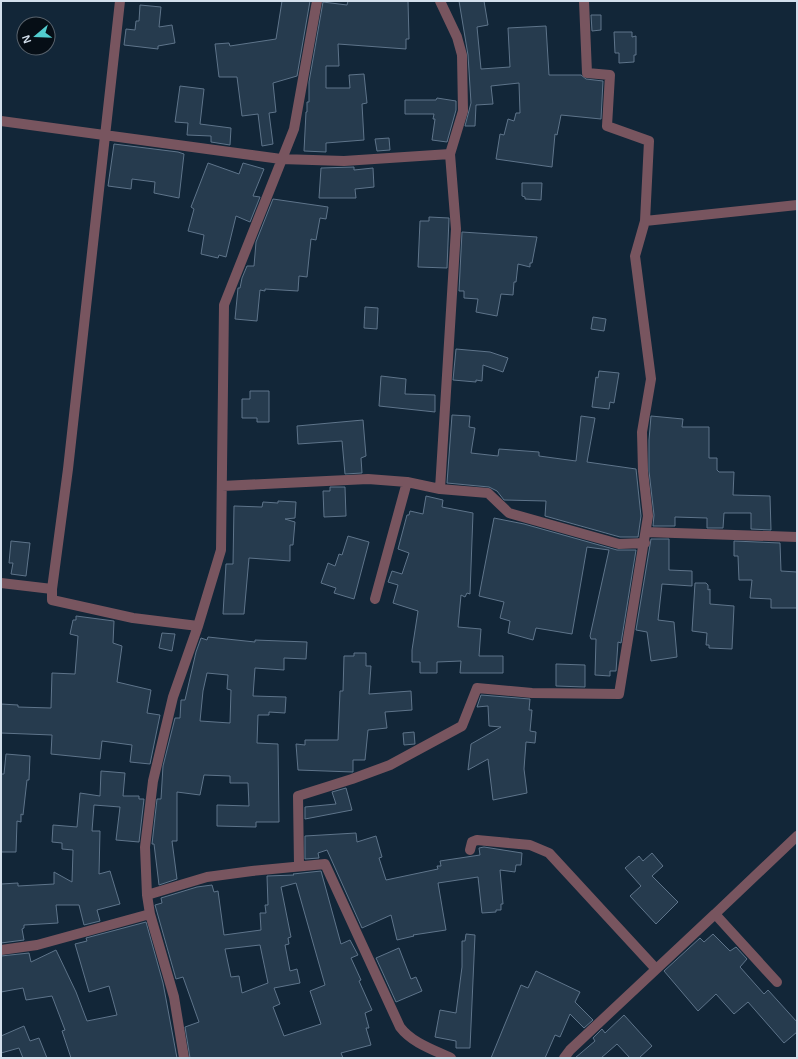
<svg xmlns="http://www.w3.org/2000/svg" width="798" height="1059" font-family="Helvetica,sans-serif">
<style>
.building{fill:#263b4e;stroke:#5e748a;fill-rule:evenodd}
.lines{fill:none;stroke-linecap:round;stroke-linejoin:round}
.minor{stroke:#78555f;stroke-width:10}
</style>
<rect width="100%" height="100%" fill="#122638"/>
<path class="building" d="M 282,1 L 310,1 L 297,76 L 273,83 L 276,112 L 269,113 L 273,144 L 262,146 L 258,114 L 242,116 L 237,77 L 219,77 L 215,44 L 229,43 L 230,46 L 276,39 Z
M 348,1 L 408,1 L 409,39 L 406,39 L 406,49 L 338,44 L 339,66 L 326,66 L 326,88 L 350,88 L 349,75 L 364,74 L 367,103 L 362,104 L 364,140 L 326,143 L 326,152 L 304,151 L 306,112 L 307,112 L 307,102 L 309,102 L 309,82 L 323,2 L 347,5 Z
M 459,1 L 484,1 L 488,25 L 477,27 L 481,69 L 510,67 L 508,28 L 546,26 L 549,75 L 581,75 L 586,79 L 603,81 L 601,119 L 561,115 L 557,135 L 555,134 L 552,167 L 496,159 L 500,134 L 504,135 L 508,119 L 514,121 L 516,113 L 520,113 L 519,83 L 491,86 L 493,104 L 476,105 L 475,126 L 465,126 L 471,103 L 468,55 Z
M 140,5 L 161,7 L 159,27 L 172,25 L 175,43 L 158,46 L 158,49 L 124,45 L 126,29 L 135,30 L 136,21 L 139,21 Z
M 591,15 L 601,15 L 601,30 L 592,31 Z
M 614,32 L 632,32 L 632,37 L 636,36 L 636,55 L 634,55 L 634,62 L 619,63 L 619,53 L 615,53 Z
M 180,86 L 204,89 L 200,124 L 231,128 L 230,145 L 211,142 L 211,136 L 187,135 L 188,123 L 175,122 Z
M 437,98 L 456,101 L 456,110 L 447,142 L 432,140 L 435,119 L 433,119 L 434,114 L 405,114 L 405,100 L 436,100 Z
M 389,138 L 390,150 L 377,151 L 375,139 Z
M 114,144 L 178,152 L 184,154 L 179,198 L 154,193 L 155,182 L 132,179 L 131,189 L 108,186 Z
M 208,163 L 239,174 L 243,163 L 264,169 L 253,196 L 260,197 L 250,222 L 236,216 L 226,257 L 219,255 L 218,258 L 201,254 L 204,235 L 188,231 L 194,209 L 191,207 Z
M 354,167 L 354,170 L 373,168 L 374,187 L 355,189 L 356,198 L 319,198 L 321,168 Z
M 522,183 L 542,183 L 541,200 L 525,199 L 525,197 L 522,196 Z
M 273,199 L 328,207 L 326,219 L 320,218 L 316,240 L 311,239 L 307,277 L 299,276 L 298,291 L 265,289 L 265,291 L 260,290 L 257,321 L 235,319 L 238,288 L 240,288 L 242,278 L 247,266 L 254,266 L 256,242 Z
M 429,217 L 449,218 L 447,268 L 418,267 L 420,221 L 429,221 Z
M 462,232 L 537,237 L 532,263 L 530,263 L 530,267 L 518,264 L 516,282 L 514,282 L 513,295 L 501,294 L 497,316 L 476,312 L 478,299 L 464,298 L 464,291 L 459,291 Z
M 365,307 L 378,308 L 377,329 L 364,328 Z
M 593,317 L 606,319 L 604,331 L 591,329 Z
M 456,349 L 490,352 L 508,358 L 503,372 L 483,365 L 482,381 L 476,380 L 476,382 L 453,380 Z
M 599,371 L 619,373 L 614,403 L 610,402 L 609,409 L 592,407 L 596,377 L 598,378 Z
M 381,376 L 406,379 L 405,394 L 435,395 L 435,412 L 379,406 Z
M 250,391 L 269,391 L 269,422 L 257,422 L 257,418 L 242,418 L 242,399 L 250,399 Z
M 452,415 L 470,416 L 469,427 L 475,428 L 471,453 L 498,456 L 499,449 L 539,452 L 539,456 L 576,461 L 581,416 L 595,418 L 587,462 L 636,469 L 641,516 L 638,537 L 620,537 L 545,516 L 546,501 L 504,500 L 497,491 L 489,487 L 447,483 Z
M 651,416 L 683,419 L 682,427 L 709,427 L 709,458 L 717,458 L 717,470 L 719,472 L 734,472 L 733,495 L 770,496 L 771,530 L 751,529 L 751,513 L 724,513 L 723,528 L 707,528 L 707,518 L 675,517 L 675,526 L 653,526 L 654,515 L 649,471 L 649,440 Z
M 363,420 L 366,456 L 361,458 L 362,473 L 345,474 L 342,441 L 298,444 L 297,426 Z
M 330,487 L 345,487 L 346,516 L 324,517 L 323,491 L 330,491 Z
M 426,496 L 443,500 L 442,507 L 473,513 L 470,594 L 467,593 L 465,597 L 461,595 L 458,627 L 481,629 L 479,656 L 503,656 L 503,673 L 460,673 L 461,661 L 437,662 L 437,673 L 420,673 L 420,662 L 412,662 L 412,650 L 418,611 L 393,603 L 398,585 L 388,582 L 392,571 L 402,574 L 409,553 L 398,549 L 407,515 L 409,515 L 410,511 L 423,514 Z
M 278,501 L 296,502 L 295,518 L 285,519 L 295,522 L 293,545 L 290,545 L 290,561 L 249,558 L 244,614 L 223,614 L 226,564 L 233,564 L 234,506 L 262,507 L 263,502 L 278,503 Z
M 494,518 L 524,524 L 617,550 L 636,550 L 621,643 L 618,642 L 616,671 L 610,671 L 610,676 L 595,675 L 596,639 L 591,639 L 590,636 L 609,550 L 587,547 L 572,634 L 536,628 L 533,640 L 508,633 L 510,621 L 500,618 L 504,602 L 479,596 Z
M 348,536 L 369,542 L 354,599 L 334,593 L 336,588 L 321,583 L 328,563 L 335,566 L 339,554 L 342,555 Z
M 651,539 L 669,539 L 669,570 L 692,571 L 692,586 L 662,584 L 658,620 L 674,622 L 677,657 L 651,661 L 647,632 L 636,630 Z
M 11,541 L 30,543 L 26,576 L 11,574 L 13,563 L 9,563 Z
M 734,541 L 780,543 L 781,571 L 797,572 L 797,608 L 771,608 L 771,599 L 750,598 L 752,580 L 739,580 L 738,556 L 734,556 Z
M 695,583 L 706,583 L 708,585 L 708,590 L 710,589 L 710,604 L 734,606 L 732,649 L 709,648 L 709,645 L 706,645 L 707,633 L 692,631 Z
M 76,616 L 114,621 L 113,643 L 122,646 L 117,682 L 151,690 L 147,713 L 160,715 L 150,764 L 130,762 L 132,745 L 102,741 L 100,759 L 51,754 L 52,735 L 1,733 L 1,704 L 18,705 L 18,707 L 51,708 L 52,673 L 75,674 L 78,636 L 70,634 L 73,620 L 76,620 Z
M 162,633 L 175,634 L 172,651 L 159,648 Z
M 208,637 L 255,642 L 255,640 L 307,642 L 306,659 L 284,658 L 284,670 L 255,668 L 253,696 L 286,697 L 285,713 L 269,712 L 269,715 L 258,715 L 257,743 L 278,744 L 279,822 L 256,822 L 256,827 L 217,826 L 217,805 L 249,806 L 248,783 L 230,783 L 230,776 L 204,775 L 200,795 L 177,792 L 177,841 L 172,841 L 177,879 L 159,885 L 154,844 L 152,844 L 157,799 L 161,799 L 163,766 L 175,718 L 180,718 L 181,700 L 185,700 L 196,652 L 201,638 L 207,640 ZM 207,673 L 228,675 L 227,689 L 231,690 L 230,723 L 200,721 L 203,691 Z
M 354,653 L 366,653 L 366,666 L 371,666 L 369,694 L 411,691 L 412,710 L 385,712 L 387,728 L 368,730 L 365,760 L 353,760 L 353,772 L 298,770 L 296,744 L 305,745 L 305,740 L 338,740 L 340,691 L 343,691 L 344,656 L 354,656 Z
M 556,664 L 585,665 L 585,687 L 556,686 Z
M 481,695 L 530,699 L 529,710 L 532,710 L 530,731 L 536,732 L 535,743 L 526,742 L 524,769 L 527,793 L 493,800 L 488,759 L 468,770 L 471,744 L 501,727 L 489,726 L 488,706 L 477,707 Z
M 414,732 L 415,744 L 404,745 L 403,733 Z
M 6,754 L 30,756 L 29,780 L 27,780 L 23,815 L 21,814 L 21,822 L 17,821 L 16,852 L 1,852 L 1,774 L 4,774 Z
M 101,771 L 125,773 L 123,796 L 139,796 L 139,799 L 144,799 L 139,842 L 116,840 L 120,807 L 94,805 L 92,831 L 100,831 L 99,874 L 110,871 L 120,904 L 97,910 L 100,921 L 84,925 L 79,905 L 56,905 L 58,923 L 24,925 L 24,928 L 22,929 L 24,940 L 1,943 L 1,884 L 18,883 L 18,886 L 54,884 L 54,872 L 72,882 L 73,850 L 62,849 L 62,843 L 52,842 L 53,825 L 77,827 L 80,793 L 100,796 Z
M 346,788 L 352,810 L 305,819 L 305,807 L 336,804 L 332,792 Z
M 356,833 L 357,842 L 376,836 L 382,857 L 379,858 L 386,880 L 438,869 L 437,866 L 441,866 L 440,861 L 480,855 L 479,848 L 484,847 L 522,853 L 521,865 L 516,865 L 515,872 L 500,870 L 503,904 L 501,904 L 501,910 L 496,910 L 496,912 L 482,913 L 478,877 L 438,883 L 446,930 L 413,935 L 414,936 L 397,940 L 391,915 L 362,928 L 327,850 L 318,853 L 319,858 L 305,859 L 305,836 Z
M 652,853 L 663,866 L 652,876 L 678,902 L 656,924 L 630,896 L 641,886 L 625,868 L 639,856 L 643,861 Z
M 321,871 L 341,944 L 350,940 L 358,955 L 351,958 L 361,980 L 359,981 L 372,1010 L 365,1013 L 369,1028 L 366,1028 L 371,1045 L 341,1053 L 343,1058 L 190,1058 L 185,1027 L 199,1022 L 183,977 L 176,979 L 155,905 L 162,903 L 161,898 L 197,887 L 212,885 L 214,892 L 218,891 L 224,935 L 261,930 L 260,913 L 266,913 L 265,905 L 268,905 L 267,876 L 294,875 L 293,874 ZM 296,883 L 325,985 L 310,991 L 321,1024 L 284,1036 L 273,1007 L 280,1004 L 274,988 L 300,983 L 297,969 L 290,971 L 285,945 L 289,944 L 288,938 L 291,937 L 281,887 ZM 260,945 L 268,983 L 242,993 L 239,976 L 231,977 L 225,949 Z
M 146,922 L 163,983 L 177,1058 L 71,1058 L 62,1031 L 65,1030 L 52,996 L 26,1000 L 23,988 L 1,992 L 1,956 L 29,953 L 31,962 L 56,950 L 76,992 L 87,1021 L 117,1015 L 109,986 L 89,992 L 75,944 L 87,941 L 86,938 Z
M 466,934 L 475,935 L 470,1048 L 456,1048 L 456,1041 L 435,1037 L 440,1010 L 456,1013 L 462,967 L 462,941 L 465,941 Z
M 713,934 L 730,951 L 736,947 L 747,959 L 740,967 L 764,994 L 768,990 L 797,1022 L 797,1032 L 784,1043 L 748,1002 L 734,1014 L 716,994 L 698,1011 L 664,971 L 700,938 L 704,942 Z
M 399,948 L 411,979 L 416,977 L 422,991 L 396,1002 L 376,958 Z
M 536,971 L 580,992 L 575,1002 L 593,1020 L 584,1028 L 570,1014 L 560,1037 L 555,1035 L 545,1058 L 491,1058 L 521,985 L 528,988 Z
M 624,1015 L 652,1046 L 639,1058 L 630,1058 L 617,1044 L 601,1058 L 575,1058 L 595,1041 L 593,1038 L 602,1029 L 605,1033 Z
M 24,1026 L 30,1041 L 39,1038 L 47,1058 L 23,1058 L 19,1048 L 1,1053 L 1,1036 Z"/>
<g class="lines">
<path class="minor" d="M 120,1 L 68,469 L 52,589 L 52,600 L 133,618 L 198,626
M 1,121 L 281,159 L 344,161 L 450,154
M 645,221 L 797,205
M 222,486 L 368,479 L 407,482 L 440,489 L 488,493 L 509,513 L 619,544 L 645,543
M 440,489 L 456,229 L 450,154 L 463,111 L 462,55 L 457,37 L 440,1
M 646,532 L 797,537
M 1,583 L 52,589
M 375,599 L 407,482
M 470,850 L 472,842 L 477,840 L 530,845 L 549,853 L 656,969
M 299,866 L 298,796 L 352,779 L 390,765 L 462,726 L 477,688 L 532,693 L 619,694 L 648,516 L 643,471 L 642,432 L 651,379 L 635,256 L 645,221 L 649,141 L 607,126 L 610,75 L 587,73 L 584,1
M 147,895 L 207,877 L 252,871 L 325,864 L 400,1027 C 412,1043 434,1050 451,1058
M 715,914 L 797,836
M 1,950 L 37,945 L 150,914
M 184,1058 L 174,997 L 150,914 L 147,895 L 145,847 L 153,781 L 173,697 L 198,626 L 221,550 L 224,305 L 294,129 L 317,1
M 564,1058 L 570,1050 L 715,914 L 777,982"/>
</g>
<rect width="798" height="1059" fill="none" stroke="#d3dfec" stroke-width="4"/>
<g transform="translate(36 36) rotate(251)"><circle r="19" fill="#060e16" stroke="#58626c"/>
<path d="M0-3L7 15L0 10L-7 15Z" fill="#52cdcf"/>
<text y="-6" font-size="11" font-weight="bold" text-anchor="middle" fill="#d3dfec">N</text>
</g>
</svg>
